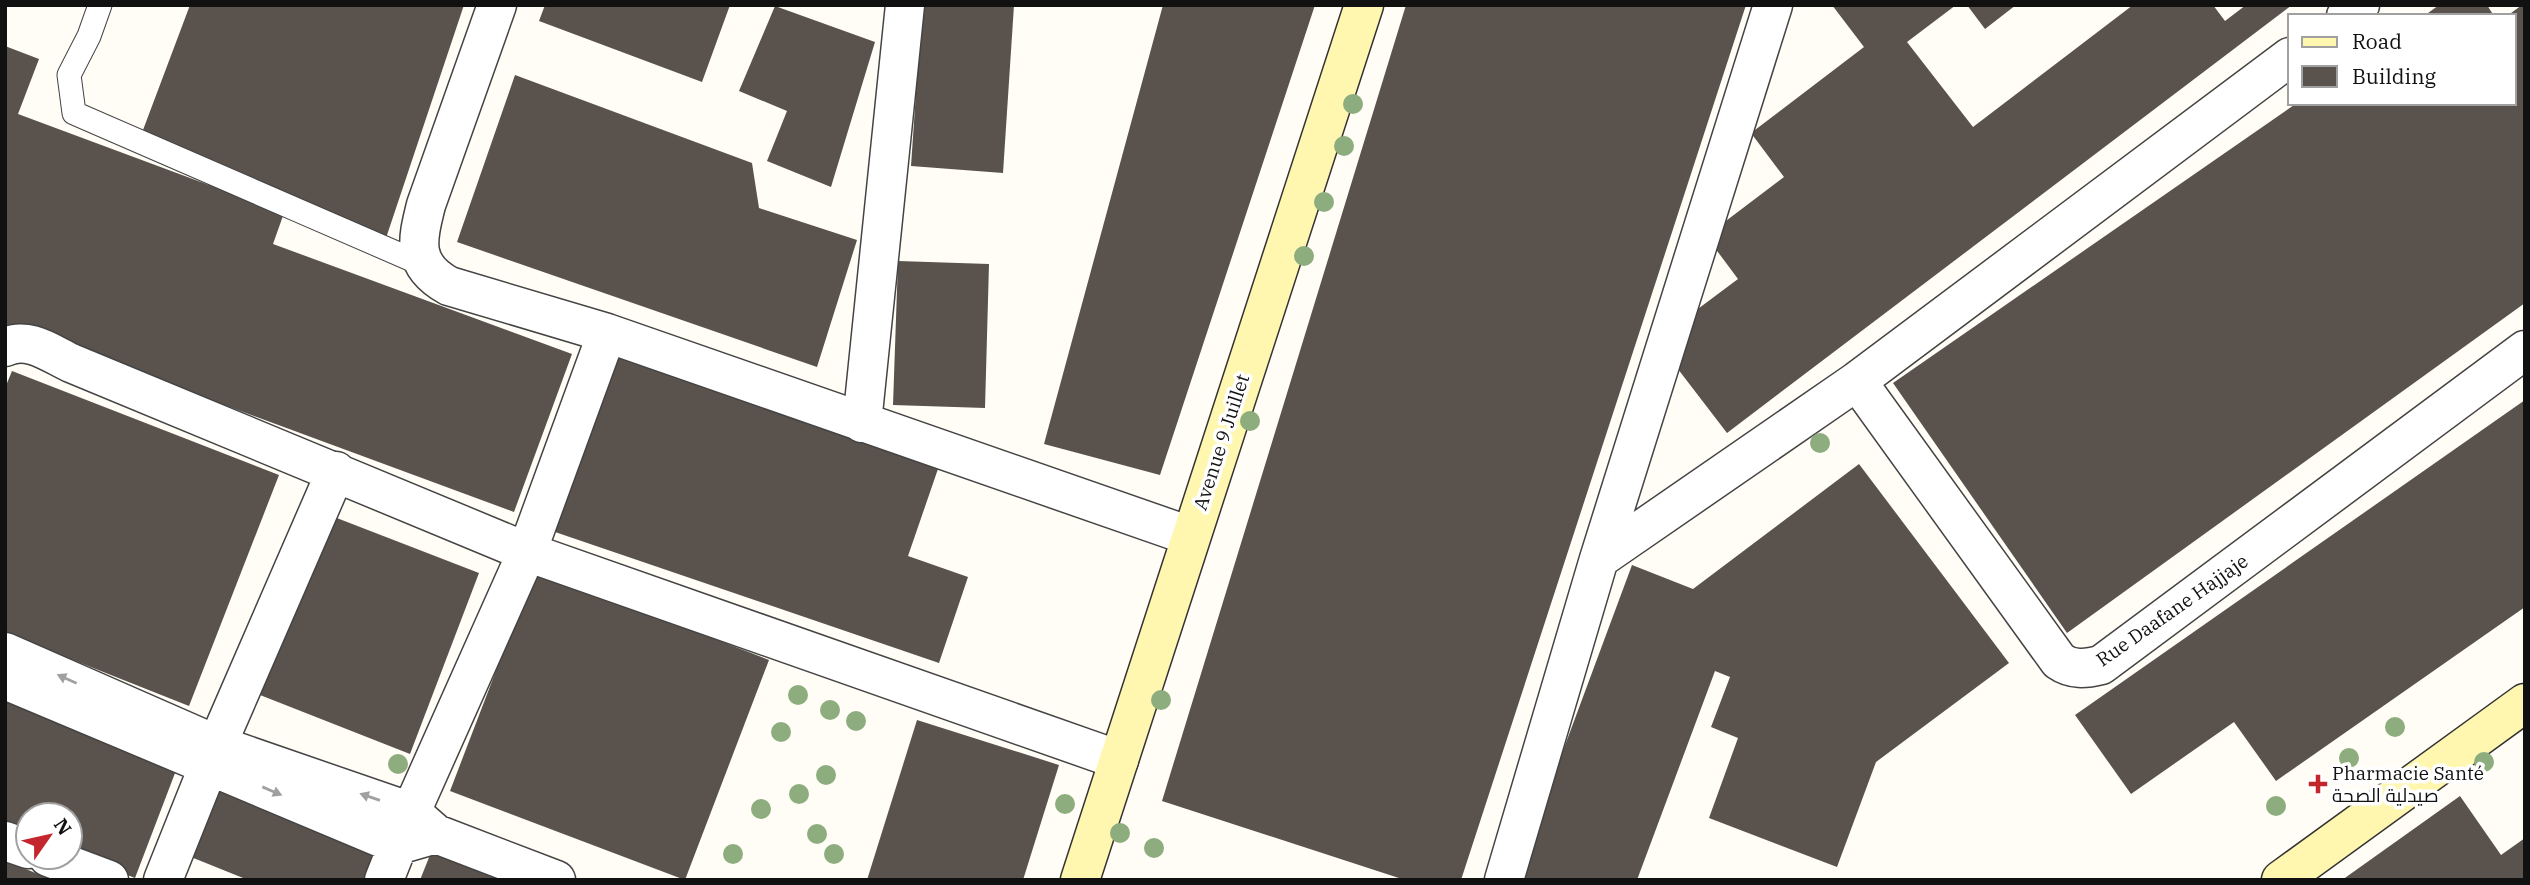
<svg xmlns="http://www.w3.org/2000/svg" width="2530" height="885" font-family="'IBM Plex Serif',Cairo,serif">
<rect width="100%" height="100%" fill="#fffdf5"/>
<path fill="#5a524d" d="M 190,5 L 464,5 L 386,238 L 143,130 Z
M 545,5 L 730,5 L 702,82 L 539,21 Z
M 922,5 L 1014,5 L 1003,173 L 911,166 Z
M 1163,5 L 1315,5 L 1160,475 L 1044,444 Z
M 1406,5 L 1746,5 L 1461,880 L 1405,880 L 1162,801 Z
M 1832,5 L 1956,5 L 1907,42 L 1973,127 L 2133,5 L 2213,5 L 2225,21 L 2246,5 L 2292,5 L 1727,433 L 1671,360 L 1686,348 L 1671,329 L 1738,279 L 1706,236 L 1784,177 L 1751,133 L 1864,47 Z
M 1967,5 L 2016,5 L 1985,29 Z
M 2439,5 L 2487,5 L 2494,16 L 2424,16 Z
M 2522,5 L 2525,5 L 2525,303 L 2067,633 L 1893,383 L 2297,103 L 2514,103 L 2514,16 L 2507,16 Z
M 775,6 L 875,42 L 831,187 L 767,161 L 787,111 L 739,91 Z
M 5,46 L 39,59 L 18,114 L 284,213 L 273,244 L 572,354 L 514,512 L 5,324 Z
M 515,75 L 752,163 L 759,208 L 857,240 L 817,367 L 457,242 Z
M 898,261 L 989,264 L 985,408 L 893,405 Z
M 614,355 L 939,466 L 908,556 L 968,577 L 939,663 L 555,532 Z
M 12,371 L 279,475 L 189,706 L 5,633 L 5,388 Z
M 2525,400 L 2525,607 L 2276,781 L 2234,722 L 2131,794 L 2075,715 Z
M 1859,464 L 2009,663 L 1876,762 L 1837,867 L 1709,818 L 1738,738 L 1711,727 L 1730,677 L 1715,671 L 1637,880 L 1515,880 L 1632,565 L 1693,589 Z
M 329,515 L 479,573 L 410,754 L 260,695 Z
M 535,569 L 769,660 L 685,880 L 450,791 Z
M 5,693 L 180,760 L 135,878 L 70,852 L 70,815 L 28,815 L 28,836 L 5,827 Z
M 917,720 L 1059,765 L 1023,880 L 867,880 Z
M 212,786 L 379,850 L 368,880 L 248,880 L 186,855 Z
M 2460,796 L 2501,855 L 2525,838 L 2525,880 L 2342,880 Z
M 436,840 L 533,880 L 420,880 Z
M 7,861 L 52,880 L 5,880 Z"/>
<g fill="none" stroke-linecap="round" stroke-linejoin="round">
<g stroke="#444" stroke-width="25">
<path id="lane" d="M 100,5 L 89,36 L 69,75 L 74,113 L 424,265"/>
</g>
<g stroke="#444" stroke-width="41">
<path id="street" d="M 497,5 L 426,205 C 417,241 411,265 449,286 L 607,333 L 1190,536
M 2346,16 L 2360,5
M 5,347 C 28,336 50,353 71,363 L 527,552 L 1119,760
M 1857,381 L 2059,661 C 2072,670 2085,669 2101,665 L 2525,350
M 862,423 L 905,5
M 1599,559 L 1857,381 L 2290,57
M 5,652 L 217,745 L 411,812 L 436,834 L 398,845 L 5,680
M 436,834 L 556,880
M 5,841 L 28,849
M 48,857 L 109,880
M 163,880 L 217,745 L 336,471
M 384,880 L 411,812 L 527,552 L 607,333
M 1504,880 L 1599,559 L 1773,5"/>
</g>
<g stroke="#333" stroke-width="41">
<path id="secondary" d="M 1080,880 L 1364,5
M 2281,880 L 2525,703"/>
</g>
<use href="#lane" stroke="#fff" stroke-width="23"/>
<use href="#street" stroke="#fff" stroke-width="38"/>
<use href="#secondary" stroke="#fff6b0" stroke-width="38"/>
</g>
<g fill="#8dad7f">
<circle cx="1353" cy="104" r="10"/>
<circle cx="1344" cy="146" r="10"/>
<circle cx="1324" cy="202" r="10"/>
<circle cx="1304" cy="256" r="10"/>
<circle cx="1250" cy="421" r="10"/>
<circle cx="1820" cy="443" r="10"/>
<circle cx="798" cy="695" r="10"/>
<circle cx="1161" cy="700" r="10"/>
<circle cx="830" cy="710" r="10"/>
<circle cx="856" cy="721" r="10"/>
<circle cx="2395" cy="727" r="10"/>
<circle cx="781" cy="732" r="10"/>
<circle cx="2349" cy="758" r="10"/>
<circle cx="2484" cy="762" r="10"/>
<circle cx="398" cy="764" r="10"/>
<circle cx="826" cy="775" r="10"/>
<circle cx="799" cy="794" r="10"/>
<circle cx="1065" cy="804" r="10"/>
<circle cx="2276" cy="806" r="10"/>
<circle cx="761" cy="809" r="10"/>
<circle cx="1120" cy="833" r="10"/>
<circle cx="817" cy="834" r="10"/>
<circle cx="1154" cy="848" r="10"/>
<circle cx="733" cy="854" r="10"/>
<circle cx="834" cy="854" r="10"/>
</g>
<defs><path id="oneway-solid" d="M-6-.8H1V-3.2L6.5 0L1 3.2V.8H-6Z" transform="scale(1.75)"/></defs>
<g fill="#a0a0a0">
<use href="#oneway-solid" transform="translate(67 679) rotate(-156)"/>
<use href="#oneway-solid" transform="translate(272 791) rotate(23)"/>
<use href="#oneway-solid" transform="translate(370 797) rotate(-161)"/>
</g>
<path fill="#c4262e" stroke="#fff" stroke-width="2.5" d="M2314.5 773.5h7v7h7v7h-7v7h-7v-7h-7v-7h7z"/>
<g text-anchor="middle" dominant-baseline="central" stroke-width="7" stroke-linejoin="round" paint-order="stroke">
<g font-size="19" fill="#111" stroke="#fff">
<text transform="translate(1221 442) rotate(-72)">Avenue 9 Juillet</text>
<text transform="translate(2172 610) rotate(-35)">Rue Daafane Hajjaje</text>
</g>
<g font-size="19" fill="#111" stroke="#fff" text-anchor="start">
<text x="2332" y="773">Pharmacie Santé<tspan x="2332" dy="22">صيدلية الصحة</tspan></text>
</g>
</g>
<rect width="2530" height="885" fill="none" stroke="#111111" stroke-width="14"/>
<rect x="2288" y="14" width="228" height="91" fill="#ffffff" stroke="#a0a0a0" stroke-width="2"/>
<rect x="2302" y="37" width="35" height="10" fill="#fff6b0" stroke="#a0a0a0" stroke-width="2"/>
<text x="2352" y="49" font-size="21" fill="#111111">Road</text>
<rect x="2302" y="66" width="35" height="21" fill="#5a524d" stroke="#a0a0a0" stroke-width="2"/>
<text x="2352" y="84" font-size="21" fill="#111111">Building</text>
<g transform="translate(49 836) rotate(56)"><circle r="33" fill="#ffffff" stroke="#a0a0a0" stroke-width="2"/>
<path d="M0-5L12 26L0 18L-12 26Z" fill="#c4262e"/>
<text y="-10" font-size="19" font-weight="bold" text-anchor="middle" fill="#111111">N</text>
</g>
</svg>
